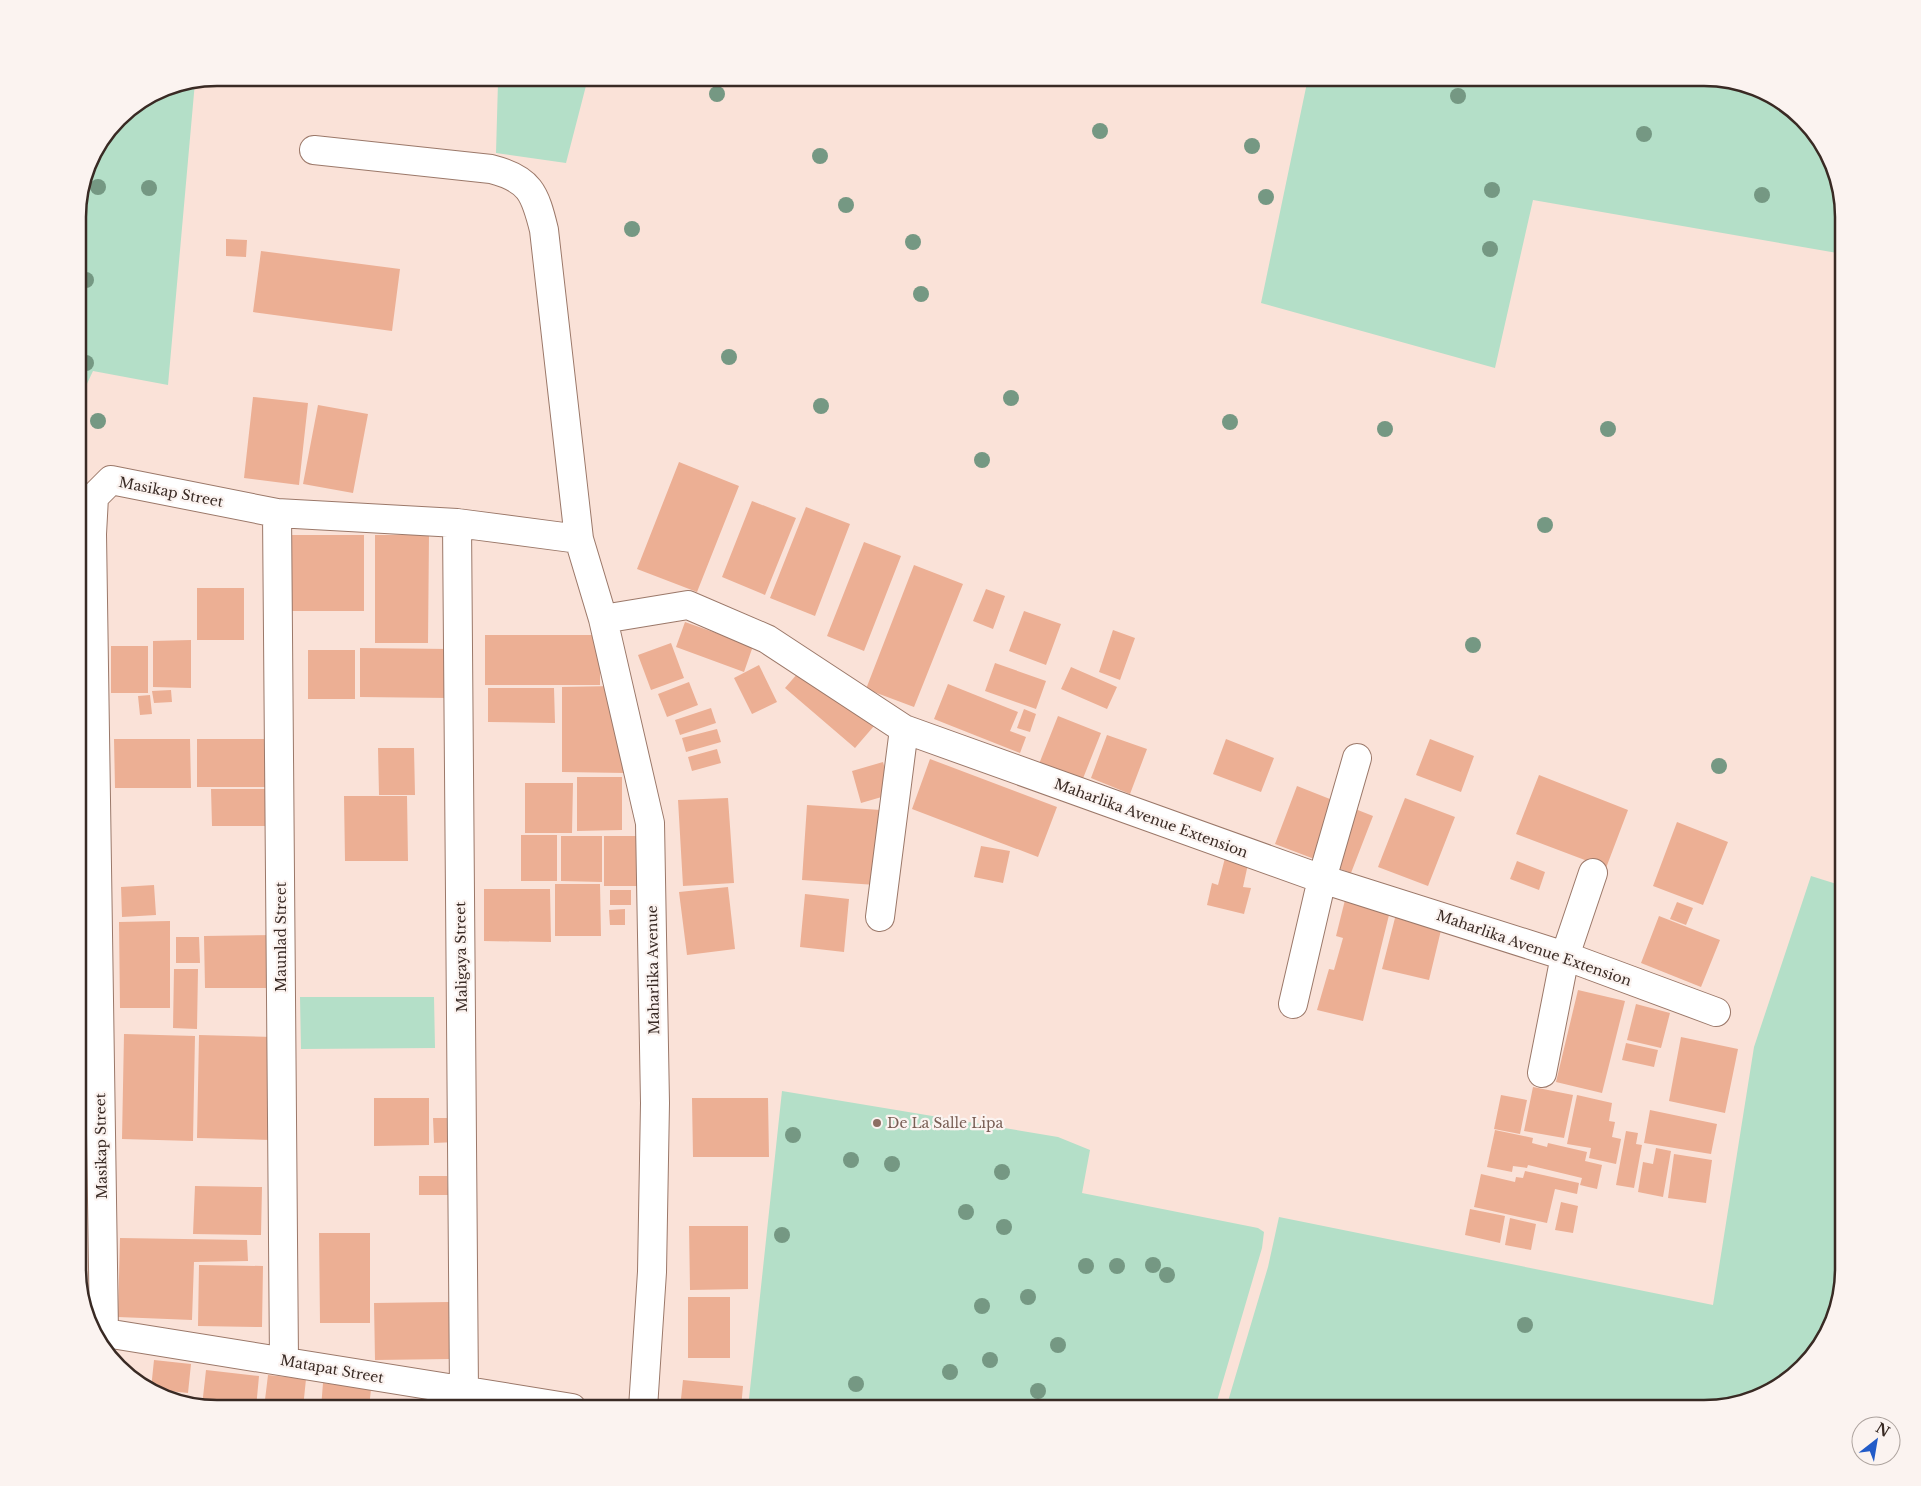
<svg xmlns="http://www.w3.org/2000/svg" width="1921" height="1486" font-family="'Libre Baskerville',serif">
<rect width="100%" height="100%" fill="#fae2d8"/>
<path fill="#b4dfc8" d="M 453,78 L 588,78 L 566,163 L 496,153 L 498,82 Z
M 1308,78 L 1704,78 L 1749,85 L 1789,107 L 1829,156 L 1843,217 L 1843,254 L 1533,200 L 1495,368 L 1261,303 Z
M 195,82 L 168,385 L 93,371 L 85,388 L 78,396 L 78,208 L 92,155 L 125,112 L 164,88 Z
M 1811,876 L 1843,886 L 1843,1269 L 1836,1314 L 1814,1354 L 1765,1394 L 1703,1408 L 1226,1408 L 1268,1267 L 1279,1217 L 1713,1305 L 1754,1047 Z
M 300,997 L 434,997 L 435,1048 L 301,1049 Z
M 782,1091 L 1058,1137 L 1090,1150 L 1082,1193 L 1258,1228 L 1264,1232 L 1262,1248 L 1215,1408 L 748,1408 Z"/>
<path fill="#ecaf94" d="M 226,239 L 247,240 L 246,257 L 226,256 Z
M 261,251 L 400,269 L 392,331 L 253,312 Z
M 253,397 L 308,403 L 299,485 L 244,478 Z
M 318,405 L 368,414 L 353,493 L 303,484 Z
M 679,462 L 739,486 L 697,592 L 637,569 Z
M 752,501 L 796,518 L 765,595 L 722,577 Z
M 806,507 L 850,524 L 815,616 L 770,598 Z
M 289,535 L 364,535 L 364,611 L 288,611 Z
M 375,535 L 429,535 L 428,643 L 375,643 Z
M 864,542 L 901,556 L 864,651 L 827,636 Z
M 914,565 L 963,584 L 914,707 L 866,689 Z
M 197,588 L 244,588 L 244,640 L 197,640 Z
M 986,589 L 1005,596 L 993,629 L 973,621 Z
M 1024,611 L 1061,624 L 1046,665 L 1009,651 Z
M 685,622 L 753,646 L 744,672 L 676,647 Z
M 1113,630 L 1135,638 L 1120,680 L 1099,672 Z
M 485,635 L 600,635 L 600,685 L 485,685 Z
M 191,640 L 191,688 L 153,687 L 153,641 Z
M 671,643 L 684,678 L 651,690 L 638,655 Z
M 111,646 L 148,646 L 148,693 L 111,693 Z
M 360,648 L 449,649 L 449,698 L 360,697 Z
M 308,650 L 355,650 L 355,699 L 308,699 Z
M 995,663 L 1046,681 L 1036,709 L 985,691 Z
M 759,665 L 777,702 L 752,714 L 734,678 Z
M 804,666 L 874,726 L 855,748 L 785,688 Z
M 1071,667 L 1117,687 L 1107,709 L 1061,689 Z
M 689,682 L 698,705 L 667,717 L 658,694 Z
M 948,684 L 1018,712 L 1010,731 L 1026,737 L 1020,753 L 934,719 Z
M 615,686 L 626,773 L 562,772 L 562,687 Z
M 488,688 L 554,688 L 555,723 L 488,722 Z
M 171,690 L 172,702 L 154,703 L 152,691 Z
M 150,695 L 152,714 L 140,715 L 138,696 Z
M 711,708 L 716,723 L 680,735 L 675,720 Z
M 1024,709 L 1036,714 L 1030,732 L 1017,728 Z
M 1058,716 L 1101,733 L 1082,781 L 1039,764 Z
M 717,729 L 721,742 L 686,752 L 682,738 Z
M 1107,735 L 1147,749 L 1130,794 L 1091,778 Z
M 114,739 L 190,739 L 191,788 L 115,788 Z
M 197,739 L 271,739 L 271,787 L 197,787 Z
M 1226,739 L 1274,758 L 1261,792 L 1213,774 Z
M 1430,739 L 1474,756 L 1461,792 L 1416,775 Z
M 378,748 L 414,748 L 415,795 L 379,795 Z
M 717,749 L 721,763 L 692,771 L 688,757 Z
M 930,759 L 1057,807 L 1038,857 L 912,809 Z
M 883,762 L 892,794 L 861,803 L 852,771 Z
M 1539,775 L 1628,810 L 1606,868 L 1516,834 Z
M 577,777 L 622,777 L 622,830 L 577,831 Z
M 525,783 L 573,783 L 572,833 L 525,833 Z
M 1297,786 L 1373,816 L 1351,873 L 1275,844 Z
M 211,789 L 272,789 L 272,826 L 212,826 Z
M 344,796 L 407,796 L 408,861 L 345,861 Z
M 728,798 L 734,883 L 683,886 L 678,800 Z
M 1405,798 L 1455,817 L 1428,886 L 1378,867 Z
M 807,805 L 881,810 L 876,885 L 802,880 Z
M 1677,822 L 1728,842 L 1703,905 L 1653,886 Z
M 521,835 L 557,835 L 557,881 L 521,881 Z
M 561,836 L 602,836 L 602,882 L 561,881 Z
M 604,836 L 642,836 L 642,886 L 604,886 Z
M 981,846 L 1010,851 L 1003,883 L 974,877 Z
M 1225,858 L 1248,864 L 1243,887 L 1251,888 L 1244,914 L 1207,905 L 1212,883 L 1218,885 Z
M 1517,861 L 1545,872 L 1539,890 L 1510,879 Z
M 555,884 L 600,884 L 601,936 L 555,936 Z
M 154,885 L 156,915 L 122,917 L 121,887 Z
M 728,887 L 735,949 L 687,955 L 679,892 Z
M 484,889 L 550,889 L 551,942 L 484,941 Z
M 610,890 L 631,890 L 631,905 L 610,905 Z
M 805,894 L 849,899 L 844,952 L 800,947 Z
M 1346,896 L 1389,915 L 1363,1021 L 1317,1010 L 1329,969 L 1334,970 L 1343,938 L 1336,936 Z
M 1677,902 L 1693,908 L 1686,925 L 1670,919 Z
M 625,909 L 625,925 L 610,925 L 609,910 Z
M 1396,914 L 1442,926 L 1429,980 L 1382,969 Z
M 1659,916 L 1720,940 L 1701,987 L 1641,963 Z
M 170,921 L 170,1008 L 120,1008 L 119,922 Z
M 278,935 L 279,988 L 205,988 L 204,936 Z
M 176,937 L 199,937 L 200,963 L 176,963 Z
M 174,969 L 198,969 L 197,1029 L 173,1028 Z
M 1578,990 L 1625,1001 L 1602,1093 L 1556,1082 Z
M 1636,1004 L 1670,1013 L 1661,1048 L 1627,1040 Z
M 124,1034 L 195,1036 L 193,1141 L 122,1139 Z
M 199,1035 L 274,1037 L 271,1140 L 197,1138 Z
M 1681,1037 L 1738,1049 L 1725,1113 L 1669,1101 Z
M 1626,1043 L 1658,1050 L 1654,1067 L 1622,1060 Z
M 1533,1087 L 1573,1095 L 1564,1138 L 1524,1131 Z
M 1501,1095 L 1527,1100 L 1520,1134 L 1494,1129 Z
M 1577,1095 L 1612,1103 L 1609,1121 L 1615,1122 L 1612,1137 L 1621,1139 L 1616,1164 L 1589,1158 L 1591,1148 L 1567,1144 Z
M 374,1098 L 429,1098 L 429,1145 L 374,1146 Z
M 692,1098 L 768,1098 L 769,1157 L 693,1157 Z
M 1650,1110 L 1717,1124 L 1711,1154 L 1644,1143 Z
M 433,1118 L 455,1118 L 456,1142 L 434,1143 Z
M 1495,1130 L 1533,1138 L 1532,1143 L 1547,1147 L 1548,1143 L 1587,1152 L 1585,1161 L 1602,1165 L 1597,1189 L 1580,1185 L 1582,1178 L 1528,1165 L 1527,1168 L 1513,1166 L 1512,1172 L 1487,1167 Z
M 1626,1131 L 1638,1133 L 1636,1144 L 1642,1145 L 1634,1188 L 1616,1185 Z
M 1656,1148 L 1671,1151 L 1663,1197 L 1638,1192 L 1643,1162 L 1653,1164 Z
M 1674,1154 L 1712,1160 L 1706,1203 L 1668,1198 Z
M 1525,1171 L 1579,1183 L 1577,1194 L 1555,1189 L 1547,1223 L 1474,1207 L 1481,1174 L 1515,1182 L 1516,1177 L 1523,1178 Z
M 419,1176 L 447,1176 L 448,1195 L 419,1195 Z
M 195,1186 L 262,1187 L 261,1235 L 193,1234 Z
M 1561,1202 L 1578,1206 L 1573,1233 L 1555,1230 Z
M 1470,1209 L 1505,1216 L 1500,1243 L 1465,1235 Z
M 1510,1218 L 1536,1224 L 1531,1250 L 1505,1245 Z
M 689,1226 L 748,1226 L 748,1289 L 690,1290 Z
M 319,1233 L 370,1233 L 370,1323 L 320,1323 Z
M 120,1238 L 247,1240 L 248,1261 L 194,1262 L 192,1320 L 118,1317 Z
M 199,1265 L 263,1266 L 262,1327 L 198,1326 Z
M 688,1297 L 730,1297 L 730,1358 L 688,1358 Z
M 449,1302 L 450,1359 L 375,1360 L 374,1303 Z
M 154,1360 L 191,1364 L 188,1393 L 151,1389 Z
M 206,1370 L 259,1376 L 256,1408 L 217,1408 L 202,1406 Z
M 268,1375 L 306,1379 L 303,1408 L 264,1408 Z
M 683,1380 L 743,1386 L 741,1408 L 680,1408 Z
M 323,1383 L 371,1389 L 369,1408 L 321,1408 Z"/>
<g fill="none" stroke-linecap="round" stroke-linejoin="round">
<g stroke="#9b7869" stroke-width="30">
<path id="minor" d="M 314,150 L 491,169 C 530,179 535,193 544,230 L 579,539 L 603,619 L 650,823 L 655,1103 L 652,1272 L 643,1408
M 277,513 L 284,1361
M 457,523 L 464,1392
M 603,619 L 688,605 L 767,639 L 904,729 L 1322,879 L 1565,956 L 1716,1012
M 880,917 L 904,729
M 1293,1004 L 1322,879 L 1357,758
M 1542,1073 L 1565,956 L 1593,873
M 93,1331 L 572,1408
M 104,1333 L 92,534 L 94,497 L 111,480 L 277,513 L 457,523 L 579,539"/>
</g>
<use href="#minor" stroke="#fff" stroke-width="28"/>
</g>
<g fill="#759883">
<circle cx="717" cy="94" r="8"/>
<circle cx="1458" cy="96" r="8"/>
<circle cx="1100" cy="131" r="8"/>
<circle cx="1644" cy="134" r="8"/>
<circle cx="1252" cy="146" r="8"/>
<circle cx="820" cy="156" r="8"/>
<circle cx="98" cy="187" r="8"/>
<circle cx="149" cy="188" r="8"/>
<circle cx="1492" cy="190" r="8"/>
<circle cx="1762" cy="195" r="8"/>
<circle cx="1266" cy="197" r="8"/>
<circle cx="846" cy="205" r="8"/>
<circle cx="632" cy="229" r="8"/>
<circle cx="913" cy="242" r="8"/>
<circle cx="1490" cy="249" r="8"/>
<circle cx="86" cy="280" r="8"/>
<circle cx="921" cy="294" r="8"/>
<circle cx="729" cy="357" r="8"/>
<circle cx="86" cy="363" r="8"/>
<circle cx="1011" cy="398" r="8"/>
<circle cx="821" cy="406" r="8"/>
<circle cx="98" cy="421" r="8"/>
<circle cx="1230" cy="422" r="8"/>
<circle cx="1385" cy="429" r="8"/>
<circle cx="1608" cy="429" r="8"/>
<circle cx="982" cy="460" r="8"/>
<circle cx="1545" cy="525" r="8"/>
<circle cx="1473" cy="645" r="8"/>
<circle cx="1719" cy="766" r="8"/>
<circle cx="793" cy="1135" r="8"/>
<circle cx="851" cy="1160" r="8"/>
<circle cx="892" cy="1164" r="8"/>
<circle cx="1002" cy="1172" r="8"/>
<circle cx="966" cy="1212" r="8"/>
<circle cx="1004" cy="1227" r="8"/>
<circle cx="782" cy="1235" r="8"/>
<circle cx="1153" cy="1265" r="8"/>
<circle cx="1086" cy="1266" r="8"/>
<circle cx="1117" cy="1266" r="8"/>
<circle cx="1167" cy="1275" r="8"/>
<circle cx="1028" cy="1297" r="8"/>
<circle cx="982" cy="1306" r="8"/>
<circle cx="1525" cy="1325" r="8"/>
<circle cx="1058" cy="1345" r="8"/>
<circle cx="990" cy="1360" r="8"/>
<circle cx="950" cy="1372" r="8"/>
<circle cx="856" cy="1384" r="8"/>
<circle cx="1038" cy="1391" r="8"/>
</g>
<circle fill="#8d6e63" stroke="#fbf3f0" stroke-width="2" cx="877" cy="1123" r="5"/>
<g text-anchor="middle" dominant-baseline="central" stroke-width="4.5" stroke-linejoin="round" paint-order="stroke">
<g font-size="14" fill="#392a24" stroke="#fbf3f0">
<text transform="translate(171 492) rotate(11)">Masikap Street</text>
<text transform="translate(1151 818) rotate(20)">Maharlika Avenue Extension</text>
<text transform="translate(281 937) rotate(-90)">Maunlad Street</text>
<text transform="translate(1534 948) rotate(19)">Maharlika Avenue Extension</text>
<text transform="translate(461 957) rotate(-91)">Maligaya Street</text>
<text transform="translate(653 970) rotate(-91)">Maharlika Avenue</text>
<text transform="translate(101 1146) rotate(-91)">Masikap Street</text>
<text transform="translate(332 1369) rotate(10)">Matapat Street</text>
</g>
<g font-size="14" fill="#785e54" stroke="#fbf3f0" text-anchor="start">
<text x="887" y="1123">De La Salle Lipa</text>
</g>
</g>
<path d="M0 0H1921V1486H0ZM217 86H1704A131 131 0 0 1 1835 217V1269A131 131 0 0 1 1704 1400H217A131 131 0 0 1 86 1269V217A131 131 0 0 1 217 86Z" fill="#fbf3f0" fill-rule="evenodd"/>
<path fill="none" stroke="#392a24" stroke-width="2.5" d="M217 86H1704A131 131 0 0 1 1835 217V1269A131 131 0 0 1 1704 1400H217A131 131 0 0 1 86 1269V217A131 131 0 0 1 217 86Z"/>
<g transform="translate(1876 1441) rotate(31)"><circle r="24" fill="#fbf3f0" stroke="#ada39e"/>
<path d="M0-4L9 19L0 12L-9 19Z" fill="#225bc8"/>
<text y="-8" font-size="14" font-weight="bold" text-anchor="middle" fill="#392a24">N</text>
</g>
</svg>
